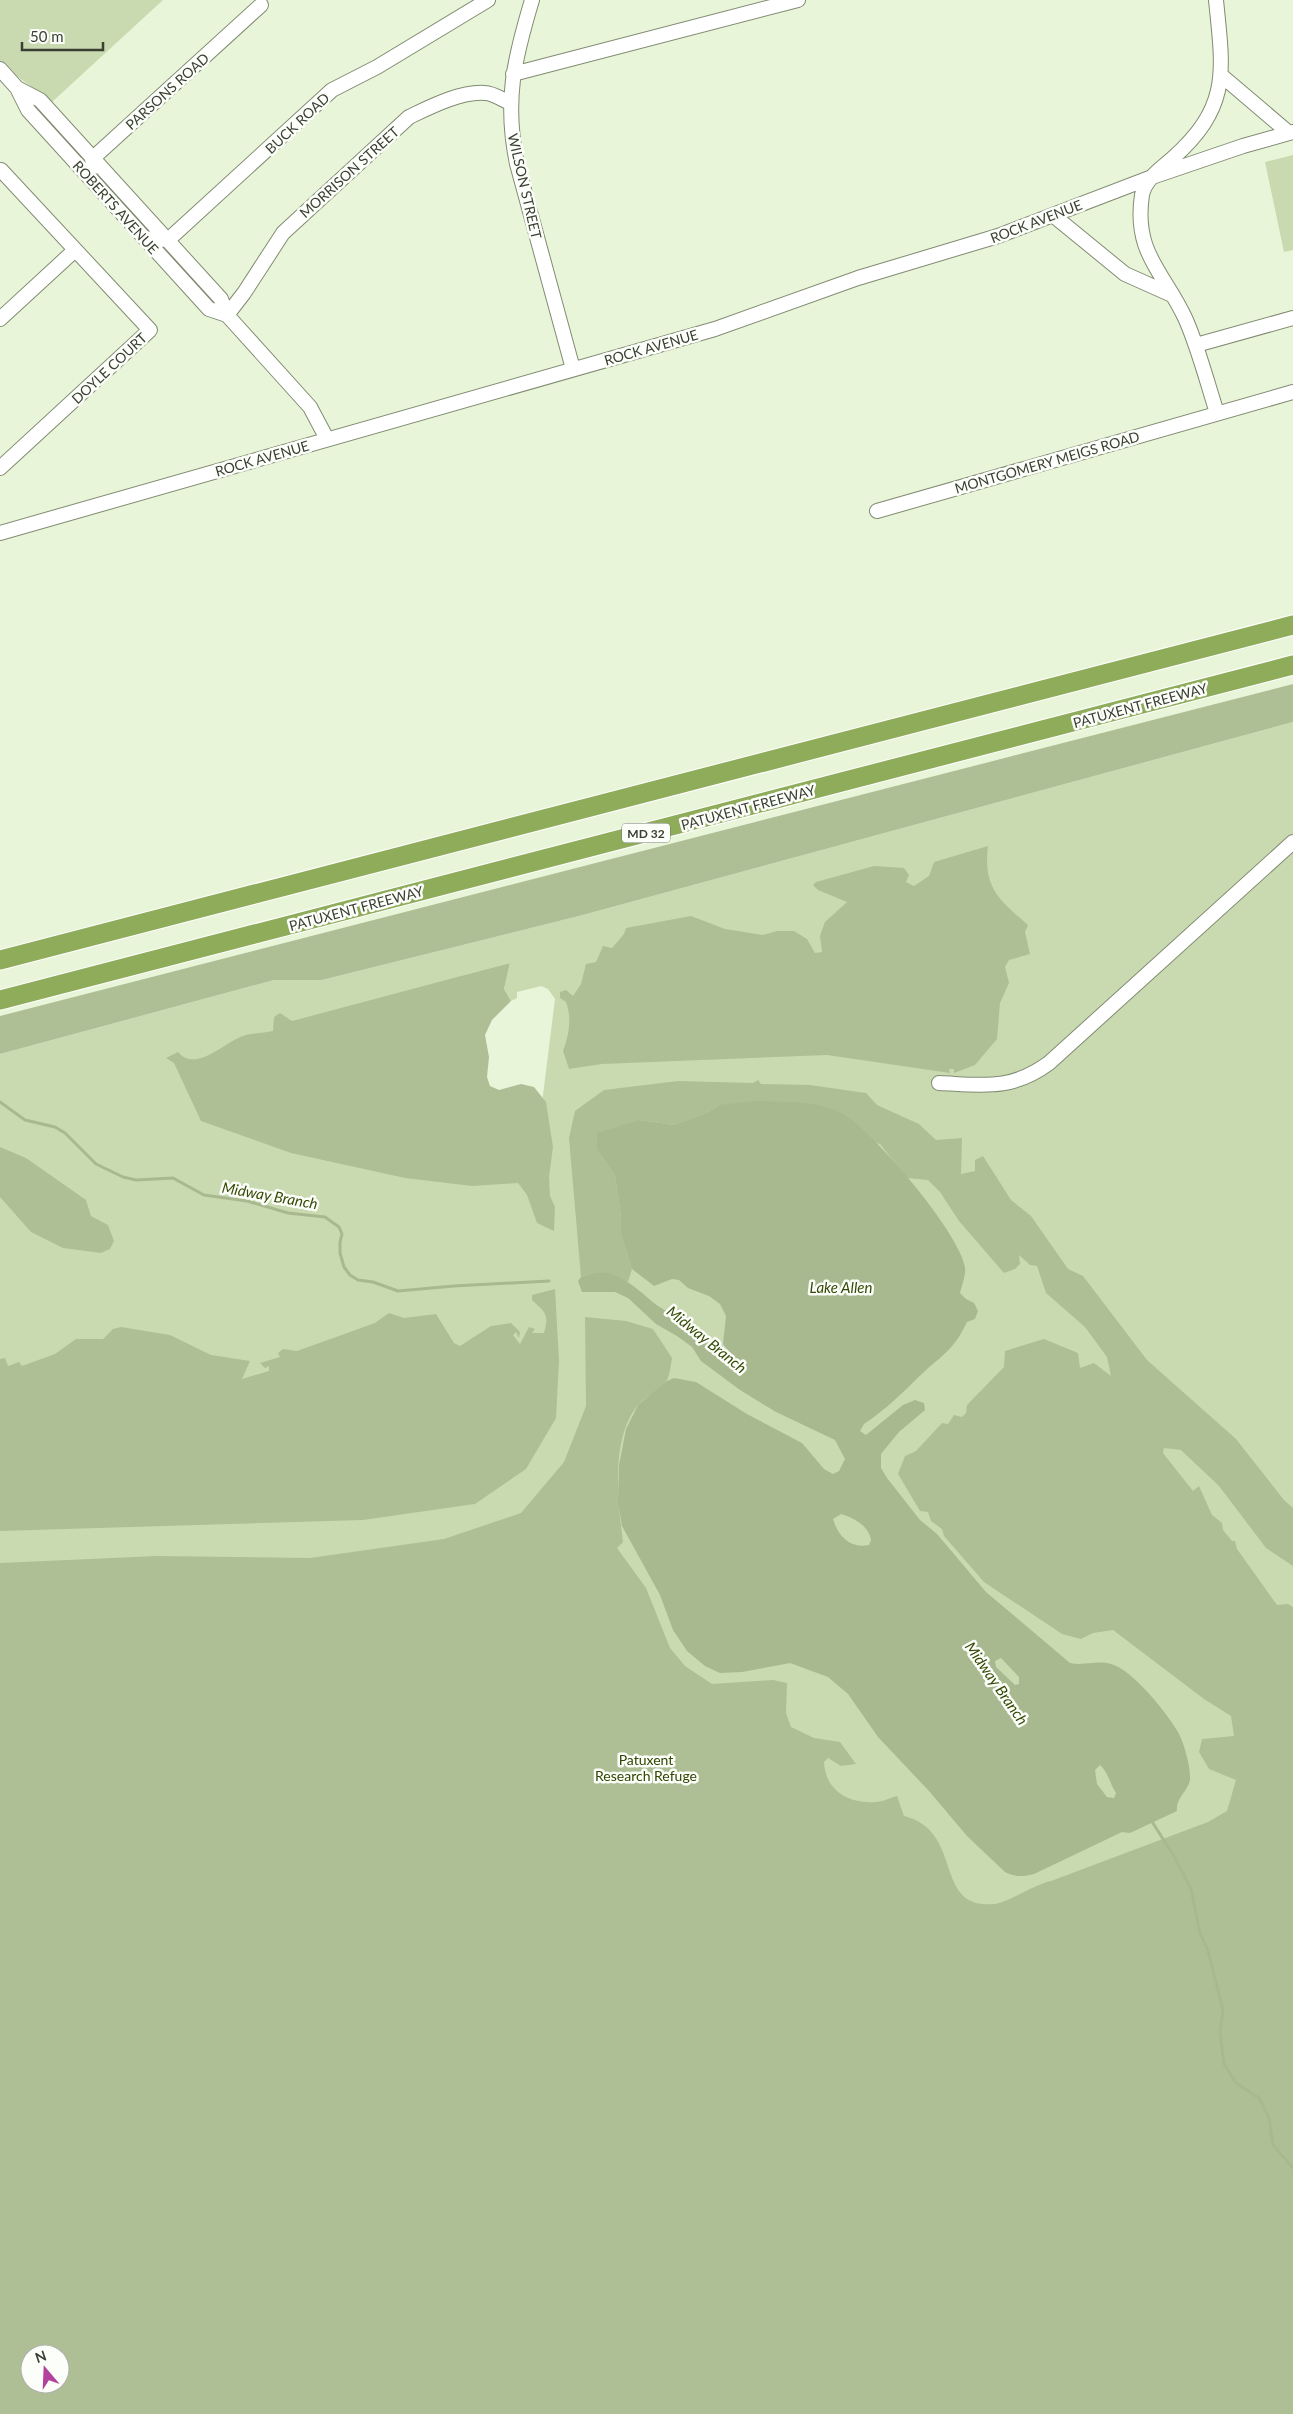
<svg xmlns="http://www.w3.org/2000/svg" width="1293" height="2414" font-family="Lato,sans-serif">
<rect width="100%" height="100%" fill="#e9f5d9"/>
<path fill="#c9dab0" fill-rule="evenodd" d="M 0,0 L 163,0 L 52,102 C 35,87 15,78 0,61 Z
M 1293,155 L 1293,250 L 1284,252 L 1265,162 Z
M 1293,722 L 1293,2414 L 0,2414 L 0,1054 L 274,980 L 322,980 L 579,916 ZM 510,963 L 504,989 L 511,1001 L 517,998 L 517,992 L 541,986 L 548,989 L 555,999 L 539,1127 L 475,1142 L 462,976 ZM 30,2354 L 60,2354 L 60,2384 L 30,2384 Z"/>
<path fill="#afbf95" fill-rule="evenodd" d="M 1293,684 L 1293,722 L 579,916 L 322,980 L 274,980 L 0,1054 L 0,1016 Z
M 988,846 C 983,888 999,900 1028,925 L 1025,932 L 1030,954 L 1009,960 L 1005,967 L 1009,983 L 1000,1003 L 997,1039 L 975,1065 L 954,1073 L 954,1069 L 949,1069 L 950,1073 L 827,1055 L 602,1064 L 569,1069 L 563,1051 C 569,1035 572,1018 566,1002 L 560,998 L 560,992 L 566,990 L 573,996 L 581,984 L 586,964 L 596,962 L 603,946 L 612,948 L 624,934 L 626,928 L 691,916 L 725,929 L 763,935 L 777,931 L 794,931 L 807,939 L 815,953 L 822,952 L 820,936 L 825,922 L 847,902 L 818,890 L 813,885 L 816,882 L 874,866 L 904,868 L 909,875 L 906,882 L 914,886 L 929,876 L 934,862 Z
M 510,963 L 504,989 L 511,1001 L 492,1020 L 485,1035 L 489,1057 L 487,1077 L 490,1086 L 499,1090 L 521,1084 L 534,1087 L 546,1102 L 553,1147 L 549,1177 L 550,1196 L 555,1207 L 554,1231 L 537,1223 L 527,1195 L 518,1183 L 472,1186 L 405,1178 L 291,1153 L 201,1121 L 174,1063 L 166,1058 L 178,1052 C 196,1073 223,1043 243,1036 C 252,1033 264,1033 273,1031 L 274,1017 L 280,1013 L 292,1021 Z
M 758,1080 L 761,1084 L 810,1085 L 866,1093 L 877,1105 L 919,1124 L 936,1140 L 962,1138 L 961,1174 L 975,1171 L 975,1160 L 983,1156 L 1011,1200 L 1031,1216 L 1068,1269 L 1083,1276 L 1147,1360 L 1236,1439 L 1284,1500 L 1293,1508 L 1293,1566 L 1266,1548 L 1219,1486 L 1181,1450 L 1164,1448 L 1163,1453 L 1193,1491 L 1199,1486 L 1212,1515 L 1222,1523 L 1223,1530 L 1232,1541 L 1235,1541 L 1237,1549 L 1277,1605 L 1288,1604 L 1293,1607 L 1293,2414 L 0,2414 L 0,1563 L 157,1556 L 310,1558 L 444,1539 L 521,1513 L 564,1462 L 586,1406 L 585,1317 L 626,1321 L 653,1329 L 672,1358 C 671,1364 670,1374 667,1380 C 662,1390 646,1396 638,1405 C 610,1439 618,1502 623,1542 L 617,1548 L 646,1588 L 670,1648 L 685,1666 L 712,1684 L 773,1680 L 787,1683 L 786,1713 L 791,1727 L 814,1738 L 840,1742 L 856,1764 L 841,1766 L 828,1758 L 824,1762 C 825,1789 847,1804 875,1802 C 882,1802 890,1798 897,1796 L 904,1816 C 965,1831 932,1910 994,1904 C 1007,1903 1033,1885 1051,1881 L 1208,1822 L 1227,1811 L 1236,1780 L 1209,1769 L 1199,1752 L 1202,1739 L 1234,1736 L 1231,1716 L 1204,1699 L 1113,1630 L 1093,1633 L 1081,1639 L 1062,1634 L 984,1582 L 944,1536 L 942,1529 L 931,1521 L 928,1512 L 920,1511 L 898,1474 L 905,1456 L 916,1451 L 942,1423 L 948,1424 L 954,1415 L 962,1417 L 966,1413 L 967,1405 L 1004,1367 L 1005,1351 L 1044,1339 L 1078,1353 L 1080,1368 L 1094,1363 L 1111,1376 L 1107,1357 L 1085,1327 L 1046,1293 L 1037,1266 L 1030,1265 L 1019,1255 L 1020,1264 L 1015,1269 L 1004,1273 L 959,1221 L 940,1192 L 928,1180 L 907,1178 L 880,1144 L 719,1105 L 708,1112 L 674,1125 L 639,1120 L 597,1150 L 615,1175 L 621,1216 L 621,1234 L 632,1269 L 628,1282 C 611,1273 600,1271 581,1277 L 569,1138 L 575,1111 L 604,1090 L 678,1081 L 753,1083 ZM 30,2354 L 60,2354 L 60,2384 L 30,2384 Z
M 0,1147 L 26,1158 L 86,1200 L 91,1216 L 108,1225 L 114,1241 L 110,1249 L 101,1253 L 63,1248 L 31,1232 L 0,1197 Z
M 555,1289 L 559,1361 L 556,1418 L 526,1469 L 475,1504 L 363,1520 L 0,1531 L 0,1359 L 5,1358 L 8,1366 L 19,1362 L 22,1366 L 55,1354 L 76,1339 L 103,1339 L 113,1329 L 121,1327 L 170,1335 L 211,1355 L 250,1361 L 242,1379 L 269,1371 L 269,1366 L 265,1368 L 260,1363 L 280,1357 L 278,1353 L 283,1349 L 297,1351 L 375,1323 L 389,1313 L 404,1318 L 436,1314 L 454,1343 L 460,1346 L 491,1326 L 511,1323 L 520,1332 L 519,1338 L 516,1332 L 513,1335 L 520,1344 L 529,1327 L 535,1329 L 532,1333 L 544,1333 C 549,1314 546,1313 532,1300 L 532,1295 Z"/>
<path fill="#a8b98f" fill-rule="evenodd" d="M 754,1101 C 780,1102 820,1100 843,1114 C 874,1132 959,1232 965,1267 C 966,1275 962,1285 960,1293 L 966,1299 L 974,1303 L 978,1311 L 975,1319 L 967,1322 C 954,1349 946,1352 925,1371 C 905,1390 887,1409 864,1424 L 860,1431 L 866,1435 L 903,1405 L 915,1400 L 924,1403 L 925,1410 L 899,1432 L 881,1454 L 881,1468 L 887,1478 L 920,1520 L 937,1534 L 986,1592 L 1070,1663 C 1084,1666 1097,1660 1111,1664 C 1133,1670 1166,1712 1178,1732 C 1184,1743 1191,1767 1190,1780 C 1188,1791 1175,1799 1177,1811 L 1130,1833 L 1122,1832 L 1034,1874 C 1023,1877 1015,1877 1005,1872 L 967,1836 L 929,1791 L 878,1737 L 848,1694 L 828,1677 L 790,1663 L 742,1672 L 720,1673 L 705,1666 L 687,1651 L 673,1630 L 660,1595 L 622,1526 L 618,1501 L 619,1465 L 626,1429 L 638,1405 L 667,1381 L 674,1378 L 696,1382 L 747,1414 L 802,1443 L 824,1469 L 833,1474 L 839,1471 L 845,1459 L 835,1440 L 776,1412 L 740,1390 L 701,1361 L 692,1347 L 677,1336 L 656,1324 L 628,1298 L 615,1292 L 582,1292 L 578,1281 L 581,1277 C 591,1274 600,1271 611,1274 C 629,1279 643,1295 658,1306 C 672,1315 687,1319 699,1332 C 713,1346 725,1368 745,1370 L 723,1344 L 726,1316 L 720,1304 L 709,1296 L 688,1288 L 679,1280 L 672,1279 L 654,1286 L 632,1269 L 621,1234 L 621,1216 L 615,1175 L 597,1150 L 597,1133 L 639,1120 L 674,1125 L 708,1112 L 719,1105 ZM 841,1514 C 854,1518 869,1526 871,1540 L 869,1545 C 850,1549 838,1536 833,1519 ZM 1001,1658 L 1019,1677 L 1019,1684 L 1015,1685 L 996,1667 L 995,1661 ZM 1100,1765 C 1108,1772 1110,1784 1116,1793 L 1114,1798 L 1107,1797 L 1097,1784 L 1095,1770 Z"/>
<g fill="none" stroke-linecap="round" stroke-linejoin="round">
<path stroke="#a8b98f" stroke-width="3" d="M 0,1102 L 25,1120 L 55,1127 L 65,1133 L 96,1164 L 123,1177 L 136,1180 L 173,1178 L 204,1195 L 247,1201 L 288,1213 L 325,1217 L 339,1227 L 342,1234 L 340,1242 L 340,1253 L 344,1267 L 350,1275 L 358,1280 L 373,1282 L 398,1291 L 454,1286 L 549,1281
M 1151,1820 L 1175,1858 L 1191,1889 L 1200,1933 L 1208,1951 L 1223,2010 L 1220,2032 L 1224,2064 L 1236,2083 L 1259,2098 L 1269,2118 L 1273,2145 L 1293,2168"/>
<g stroke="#818b72" stroke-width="16">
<path id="minor" d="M 532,0 C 514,60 504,101 517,164 L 573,369
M 1216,0 C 1223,71 1231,106 1173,158 C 1162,168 1145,179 1142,195 C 1133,254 1165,273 1186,320 C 1199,350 1207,382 1217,413
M 0,69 L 17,88 L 28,110 L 209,309 L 227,315
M 513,74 L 798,0
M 1222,76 L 1289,133
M 17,88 L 40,100 L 221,299 L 227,315 L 310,407 L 327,439
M 94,167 L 92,159 L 261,5
M 0,171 L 1,170 L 150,330 L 0,468
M 1054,216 L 1125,274 L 1172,295
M 144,238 L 168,240 L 332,90 L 377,67 L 488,0
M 227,315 L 244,293 L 283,233 L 409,117 C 430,107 461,91 485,93 C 493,93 503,100 510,103
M 0,319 L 75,250
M 1196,345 L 1293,318
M 877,511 L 1293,392
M 0,533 L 715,329 L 858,278 L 998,236 L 1152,177 L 1243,146 L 1293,132
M 939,1083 C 983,1085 1011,1091 1049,1063 L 1293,842"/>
</g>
<g stroke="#fff" stroke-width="21">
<path id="highway" d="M 0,960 L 1293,625
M 0,1000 L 1293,665"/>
</g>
<use href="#minor" stroke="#fff" stroke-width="14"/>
<use href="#highway" stroke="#8fac5b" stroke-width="19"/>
</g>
<g text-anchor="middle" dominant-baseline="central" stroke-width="5" stroke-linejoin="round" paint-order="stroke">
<rect fill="#fcfef9" stroke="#74786e" stroke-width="1" x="622" y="823.5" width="48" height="19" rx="4"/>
<g font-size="12" font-weight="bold" fill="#3a3e33">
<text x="646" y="833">MD 32</text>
</g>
<g font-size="14" fill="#3a3e33" stroke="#fcfef9">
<text transform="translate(167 91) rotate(-42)">PARSONS ROAD</text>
<text transform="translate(297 123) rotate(-43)">BUCK ROAD</text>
<text transform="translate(349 172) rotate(-42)">MORRISON STREET</text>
<text transform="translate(525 186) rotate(77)">WILSON STREET</text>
<text transform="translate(116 207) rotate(48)">ROBERTS AVENUE</text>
<text transform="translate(1036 221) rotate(-21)">ROCK AVENUE</text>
<text transform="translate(651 347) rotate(-16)">ROCK AVENUE</text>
<text transform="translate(109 368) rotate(-43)">DOYLE COURT</text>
<text transform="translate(262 458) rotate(-16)">ROCK AVENUE</text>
<text transform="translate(1047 462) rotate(-16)">MONTGOMERY MEIGS ROAD</text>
<text transform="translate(1140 705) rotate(-15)">PATUXENT FREEWAY</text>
<text transform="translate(748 807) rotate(-15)">PATUXENT FREEWAY</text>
<text transform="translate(356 908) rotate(-15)">PATUXENT FREEWAY</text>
</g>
<g font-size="14" fill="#314400" stroke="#fcfef9">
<text x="646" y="1759">Patuxent<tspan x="646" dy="16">Research Refuge</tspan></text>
</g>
<g font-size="15" font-style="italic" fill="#364906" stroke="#fcfef9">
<text transform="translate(270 1195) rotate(10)">Midway Branch</text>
<text x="841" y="1287">Lake Allen</text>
<text transform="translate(707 1339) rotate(39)">Midway Branch</text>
<text transform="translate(997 1683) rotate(55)">Midway Branch</text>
</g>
</g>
<g transform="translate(45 2369) rotate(341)"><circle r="24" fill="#fcfef9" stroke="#aeb1aa"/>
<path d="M0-4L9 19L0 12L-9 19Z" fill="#b2429e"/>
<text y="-8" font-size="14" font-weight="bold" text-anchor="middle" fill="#3a3e33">N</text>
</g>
<path d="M22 42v8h81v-8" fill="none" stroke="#3a3e33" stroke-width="2.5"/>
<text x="30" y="42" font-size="15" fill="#3a3e33" stroke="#fcfef9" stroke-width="4" paint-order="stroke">50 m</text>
</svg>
